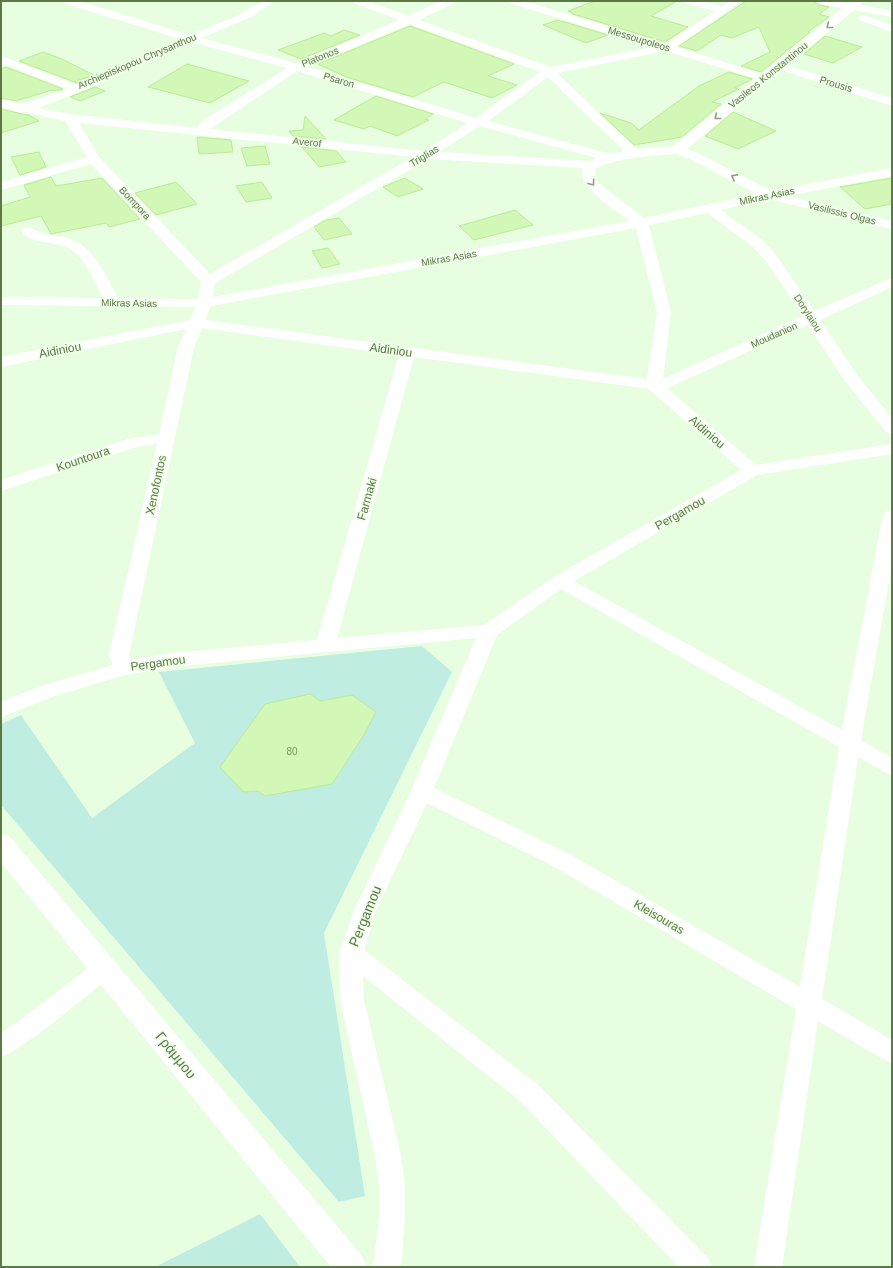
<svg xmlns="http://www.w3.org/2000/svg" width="893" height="1268" font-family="Helvetica,sans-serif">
<rect width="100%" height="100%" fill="#e8fee1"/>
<path fill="#bfede2" d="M 422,646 L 452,672 L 324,933 L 365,1196 L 339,1202 L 1,805 L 1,724 L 21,715 L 92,818 L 195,743 L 159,672 Z
M 260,1214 L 300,1267 L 155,1267 Z"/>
<path fill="#d2f7b6" stroke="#bceb95" d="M 595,1 L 677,1 L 651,16 L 688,27 L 665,42 L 573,14 L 574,14 L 568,11 Z
M 746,1 L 813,1 L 819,5 L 829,7 L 819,14 L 829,17 L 808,32 L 810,32 L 761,72 L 741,66 L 770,52 L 759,27 L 732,38 L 721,35 L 697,51 L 679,46 Z
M 558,20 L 608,35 L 586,43 L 543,25 Z
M 410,26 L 514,64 L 488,76 L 517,85 L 492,98 L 444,82 L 413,97 L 346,77 L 318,64 Z
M 344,30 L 360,35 L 301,59 L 278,50 L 324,33 L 331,36 Z
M 825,36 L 862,47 L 833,63 L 804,54 Z
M 43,52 L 62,59 L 94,75 L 79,80 L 82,81 L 77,83 L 19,61 Z
M 187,64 L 249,81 L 210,103 L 148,87 Z
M 6,67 L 63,89 L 56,91 L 52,90 L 16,101 L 1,98 L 1,69 Z
M 729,72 L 752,79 L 735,88 L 739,89 L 712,102 L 721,104 L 682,137 L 634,145 L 600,113 L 631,123 L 639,130 L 699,86 Z
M 95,87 L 105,91 L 80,101 L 70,97 Z
M 376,96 L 433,114 L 425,119 L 429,120 L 397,136 L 370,126 L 364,129 L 334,120 Z
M 1,109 L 22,114 L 29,115 L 39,121 L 1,133 Z
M 733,112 L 776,131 L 738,149 L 705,136 Z
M 305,116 L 326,139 L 293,136 L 289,131 L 303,130 Z
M 197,137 L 231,140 L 233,152 L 199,154 Z
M 265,146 L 270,164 L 247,166 L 241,148 Z
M 302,147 L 336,151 L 346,162 L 319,167 Z
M 39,152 L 46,167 L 20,175 L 11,157 Z
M 51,177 L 56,186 L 102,178 L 140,219 L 109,227 L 106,223 L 51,234 L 41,216 L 1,226 L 1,206 L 30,197 L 24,185 Z
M 405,178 L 423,189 L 398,197 L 383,187 Z
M 892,178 L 892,204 L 865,209 L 840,187 Z
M 176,182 L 197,204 L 156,215 L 135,193 Z
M 262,182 L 272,198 L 246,202 L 236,186 Z
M 515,210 L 533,225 L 474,240 L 459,226 Z
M 339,218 L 352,234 L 324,240 L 314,227 L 326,220 Z
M 328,248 L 340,264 L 322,268 L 312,251 Z
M 310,694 L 320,701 L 352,695 L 376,712 L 365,733 L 332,784 L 265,796 L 258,791 L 244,792 L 220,767 L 265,704 Z"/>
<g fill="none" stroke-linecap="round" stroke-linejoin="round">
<path fill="#fff" fill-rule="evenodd" d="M 63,1 L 79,1 L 190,35 L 235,17 L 263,1 L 275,1 L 253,16 L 201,38 L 295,63 L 400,20 L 354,3 L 353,1 L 368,1 L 409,16 L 441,1 L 455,1 L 454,3 L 419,20 L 550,67 L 653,47 L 509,3 L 508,1 L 524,1 L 665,44 L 715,11 L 685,3 L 684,1 L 702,1 L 722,6 L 730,1 L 742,1 L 676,47 L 769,76 L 771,78 L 769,80 L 761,80 L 666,51 L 557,73 L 636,149 L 677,146 L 698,153 L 771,191 L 892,168 L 892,176 L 787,196 L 892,221 L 892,229 L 769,199 L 720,210 L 761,239 L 774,252 L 814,311 L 892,278 L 892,287 L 820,320 L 857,375 L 892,418 L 892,434 L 886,432 L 845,381 L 808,325 L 667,388 L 756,465 L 892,444 L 892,454 L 757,475 L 574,581 L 842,730 L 883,515 L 886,511 L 892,510 L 892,564 L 861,740 L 892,758 L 892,775 L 885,772 L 858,757 L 822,999 L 892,1040 L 892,1063 L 883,1059 L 818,1021 L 782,1267 L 754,1267 L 796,1009 L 553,866 L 427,803 L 377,908 L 364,950 L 538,1085 L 708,1258 L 712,1267 L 679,1267 L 520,1101 L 363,976 L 364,1000 L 401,1156 L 405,1186 L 405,1217 L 401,1267 L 373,1267 L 379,1217 L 379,1186 L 375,1156 L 340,1000 L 339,953 L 355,908 L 411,791 L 476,638 L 181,666 L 125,675 L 55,696 L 1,717 L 1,702 L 41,686 L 113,665 L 109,655 L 157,444 L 136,447 L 1,491 L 1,480 L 128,439 L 159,434 L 178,347 L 186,329 L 1,367 L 1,357 L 190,320 L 196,307 L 1,305 L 1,297 L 103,298 C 94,281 87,260 70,249 C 56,240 32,246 21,231 L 23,228 C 32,226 35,231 43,234 C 52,236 62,236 70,239 C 95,248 106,276 118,298 L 198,299 L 201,282 L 91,164 L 1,190 L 1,182 L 87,157 L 65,121 L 25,112 L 22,113 L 1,107 L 1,99 L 24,104 L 67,89 L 1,63 L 1,56 L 77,85 L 180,39 L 64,3 ZM 410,24 L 540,72 L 476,118 L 307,67 ZM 191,42 L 287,68 L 204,120 L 197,128 L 70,114 L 38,108 L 87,89 ZM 297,71 L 468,123 L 424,151 L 210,129 ZM 548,77 L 624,151 L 610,154 L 488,121 ZM 79,123 L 413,157 L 210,274 L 99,157 ZM 480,126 L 597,158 L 590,161 L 439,152 ZM 676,154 L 690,159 L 757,194 L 644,218 L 598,183 L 594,178 L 596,168 C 623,157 647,156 676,154 ZM 428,159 L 583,168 C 576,187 617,211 630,221 L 213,297 L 215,283 ZM 707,213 L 751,245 L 764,258 L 803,316 L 663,379 L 671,313 L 649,225 ZM 636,228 L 657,313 L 647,379 L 205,320 L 211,306 ZM 202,328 L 399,355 L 317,640 L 181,652 L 131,660 L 129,655 L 194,347 ZM 414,357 L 649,389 L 741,470 L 554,577 L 484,625 L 337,638 ZM 561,589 L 839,747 L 800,987 L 569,854 L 434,788 L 497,635 Z
M 815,1 L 838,1 L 892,11 L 892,17 L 820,4 Z
M 863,15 L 892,25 L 892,32 L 859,20 L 858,18 Z
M 779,63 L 892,98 L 892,106 L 775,68 L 773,66 L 775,64 Z
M 105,958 L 113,961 L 117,968 L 113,975 L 40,1033 L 10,1053 L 1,1057 L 1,1033 L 22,1019 L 97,961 Z"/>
<path fill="#fff" fill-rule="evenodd" d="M 851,1 L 865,1 L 682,153 L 677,154 L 672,153 L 670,150 L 672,147 Z
M 1,834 L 10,837 L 362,1256 L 367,1267 L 331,1267 L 1,862 Z"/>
</g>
<defs><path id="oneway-chevron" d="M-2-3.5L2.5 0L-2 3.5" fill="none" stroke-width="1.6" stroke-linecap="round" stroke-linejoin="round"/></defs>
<g stroke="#8ea07d">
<use href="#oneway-chevron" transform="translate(829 26) rotate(141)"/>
<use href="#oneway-chevron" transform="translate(717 117) rotate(141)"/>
<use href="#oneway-chevron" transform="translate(734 177) rotate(-152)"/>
<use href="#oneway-chevron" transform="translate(592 183) rotate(54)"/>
</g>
<g text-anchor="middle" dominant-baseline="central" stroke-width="3" stroke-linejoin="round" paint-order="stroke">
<g font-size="10" fill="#5e7845" stroke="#efffea">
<text transform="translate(639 39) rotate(17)">Messoupoleos</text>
<text transform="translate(320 57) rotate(-22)">Platonos</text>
<text transform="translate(137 61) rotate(-23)">Archiepiskopou Chrysanthou</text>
<text transform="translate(768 75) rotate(-39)">Vasileos Konstantinou</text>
<text transform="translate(339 80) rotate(17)">Psaron</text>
<text transform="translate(836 84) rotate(17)">Prousis</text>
<text transform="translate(307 142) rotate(6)">Averof</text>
<text transform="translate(424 156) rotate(-31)">Triglias</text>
<text transform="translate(767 196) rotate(-12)">Mikras Asias</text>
<text transform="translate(135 203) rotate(47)">Bompora</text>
<text transform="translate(842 213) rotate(14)">Vasilissis Olgas</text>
<text transform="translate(449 258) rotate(-10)">Mikras Asias</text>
<text transform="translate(129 303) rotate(1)">Mikras Asias</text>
<text transform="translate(808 313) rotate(57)">Dorylaiou</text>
<text transform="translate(774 335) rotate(-24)">Moudanion</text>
</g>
<g font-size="10" fill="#7b9861">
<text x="292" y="751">80</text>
</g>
<g font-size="12" fill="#5e7845" stroke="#efffea">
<text transform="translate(60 350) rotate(-11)">Aidiniou</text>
<text transform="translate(391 350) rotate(8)">Aidiniou</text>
<text transform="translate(707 432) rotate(41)">Aidiniou</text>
<text transform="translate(83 459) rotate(-19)">Kountoura</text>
<text transform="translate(156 485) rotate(-78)">Xenofontos</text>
<text transform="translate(367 499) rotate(-74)">Farmaki</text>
<text transform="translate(680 513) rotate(-30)">Pergamou</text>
<text transform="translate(158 663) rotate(-8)">Pergamou</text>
<text transform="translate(659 917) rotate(30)">Kleisouras</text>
</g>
<g font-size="14" fill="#5e7845" stroke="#efffea">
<text transform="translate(365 916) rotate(-68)">Pergamou</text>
<text transform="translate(176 1055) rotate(51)">Γράμμου</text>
</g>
</g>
<rect width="893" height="1268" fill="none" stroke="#5e7845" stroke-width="4"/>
</svg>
